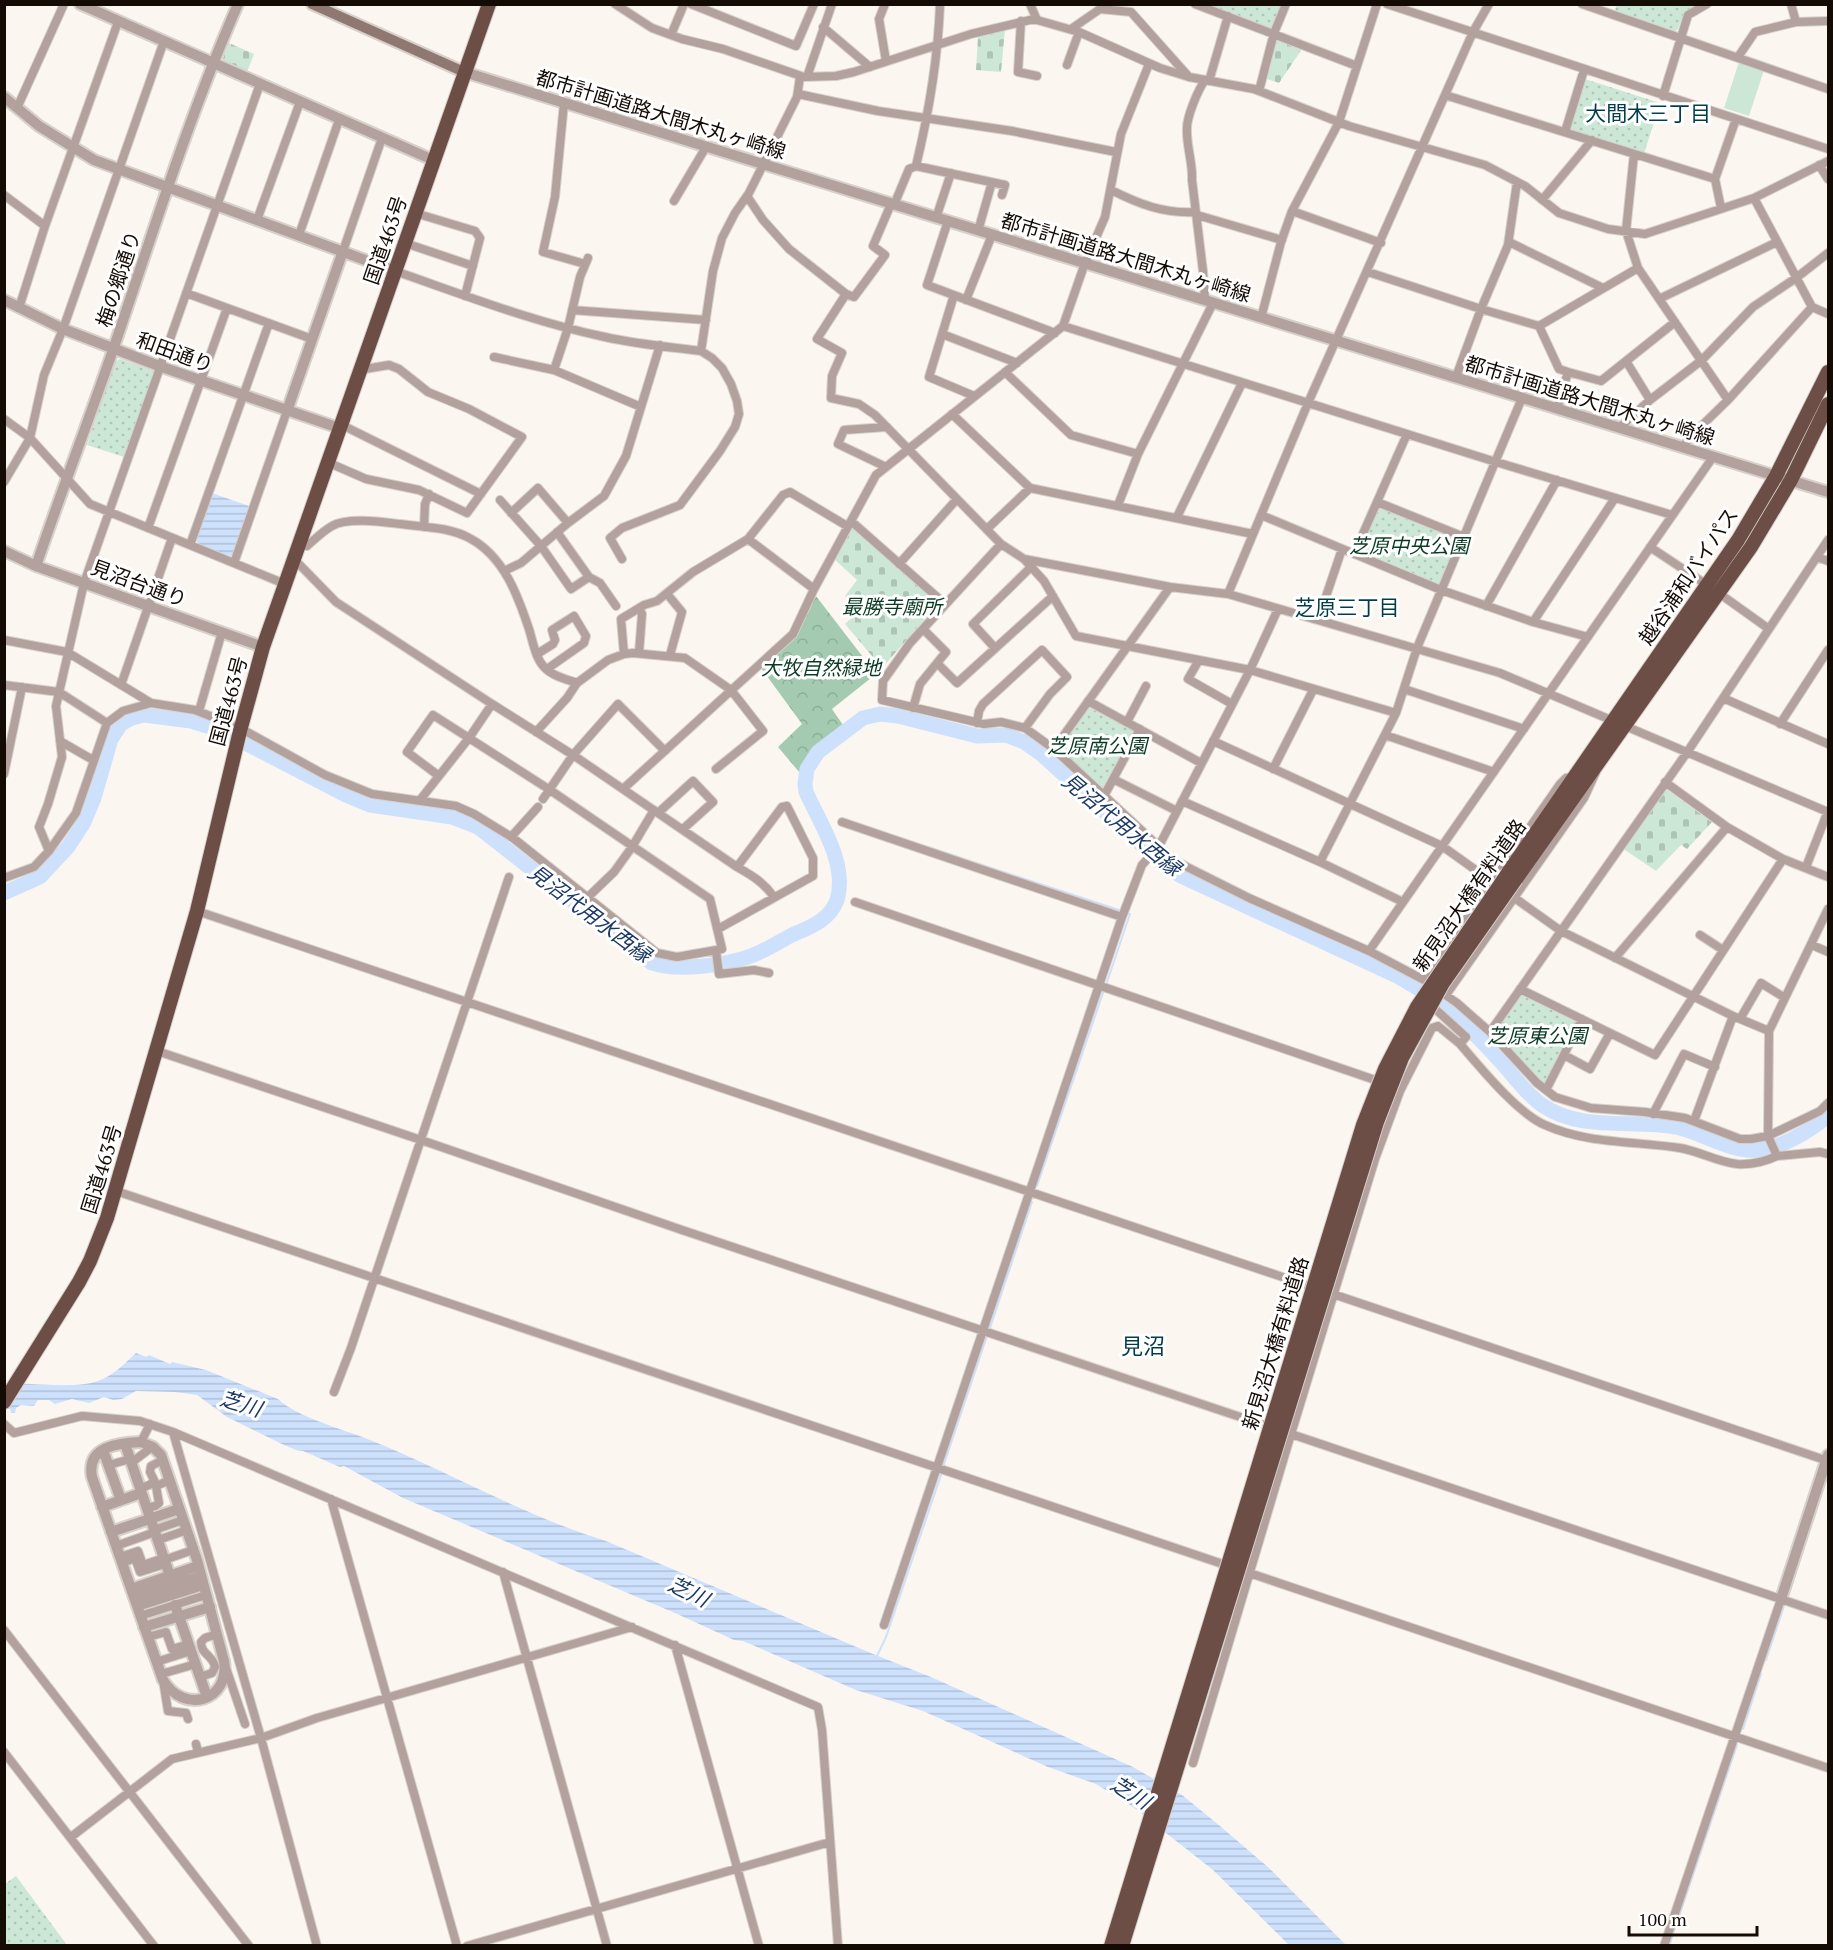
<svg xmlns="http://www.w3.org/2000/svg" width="1833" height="1950" font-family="'PT Serif','Noto Sans JP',serif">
<defs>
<pattern id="forest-crowns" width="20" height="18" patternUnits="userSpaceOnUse" patternTransform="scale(1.5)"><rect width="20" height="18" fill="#a4cbb1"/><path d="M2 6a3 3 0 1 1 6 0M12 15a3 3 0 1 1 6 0" fill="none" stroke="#8cad97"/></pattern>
<pattern id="cemetery-stones" width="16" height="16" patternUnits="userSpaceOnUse" patternTransform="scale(1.5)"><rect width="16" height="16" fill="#cce7d5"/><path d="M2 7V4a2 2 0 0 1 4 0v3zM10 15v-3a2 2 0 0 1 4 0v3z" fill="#aec5b5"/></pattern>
<pattern id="park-dots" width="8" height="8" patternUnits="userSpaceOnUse" patternTransform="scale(1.5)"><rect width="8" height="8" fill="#cce7d5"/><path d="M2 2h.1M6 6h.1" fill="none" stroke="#aec5b5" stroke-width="1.8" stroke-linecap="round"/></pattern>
<pattern id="water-rules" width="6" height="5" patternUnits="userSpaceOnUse" patternTransform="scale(1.5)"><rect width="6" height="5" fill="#cde1fd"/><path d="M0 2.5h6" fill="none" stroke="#afc0d7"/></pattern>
</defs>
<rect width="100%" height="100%" fill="#fcf6f1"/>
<path fill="url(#forest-crowns)" d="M 816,596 L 876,674 L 832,709 L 843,725 L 818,746 L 800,773 L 778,747 L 802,724 L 761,668 L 791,640 Z"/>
<path fill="url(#cemetery-stones)" d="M 1005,29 L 1001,72 L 976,70 L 978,37 Z
M 1279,40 L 1302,49 L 1279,83 L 1267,79 L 1276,41 Z
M 229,43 L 254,54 L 247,72 L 222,61 Z
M 852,527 L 939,603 L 882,668 L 845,624 L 859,611 L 845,596 L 857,580 L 835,560 Z
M 1666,789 L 1712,822 L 1687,849 L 1681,845 L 1656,871 L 1622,848 L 1662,790 Z"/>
<path fill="url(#park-dots)" d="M 1618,4 L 1703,5 C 1688,10 1683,14 1678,29 L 1674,32 L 1616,12 L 1615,9 Z
M 1207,5 L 1282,5 L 1273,28 L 1270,29 Z
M 1585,79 L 1660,103 L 1644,154 L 1569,129 Z
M 120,359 L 154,371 L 124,457 L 87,445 L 115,362 Z
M 1381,507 L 1457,537 L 1458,540 L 1441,582 L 1437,584 L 1362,554 L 1360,551 L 1378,508 Z
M 1093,707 L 1135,731 L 1103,791 L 1061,752 L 1061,747 L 1088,709 Z
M 1521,995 L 1526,995 L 1579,1023 L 1545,1087 L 1498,1035 L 1497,1031 Z
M 16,1876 L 67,1945 L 5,1945 L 5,1884 Z"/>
<path fill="#cce7d5" d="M 1739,62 L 1764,70 L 1749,116 L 1724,108 Z"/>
<path fill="url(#water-rules)" d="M 212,493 L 249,506 L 233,554 L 230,556 L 198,544 L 196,540 Z
M 136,1353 L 146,1357 L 149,1355 L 170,1364 L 172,1362 L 206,1370 L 278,1399 C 296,1417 346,1430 370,1440 C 450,1472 524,1516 606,1541 L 873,1654 L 931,1677 L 1133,1767 L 1182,1795 L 1220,1826 L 1269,1868 L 1346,1945 L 1289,1945 L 1213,1870 L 1133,1807 L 1096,1784 L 1048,1767 L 923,1711 L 856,1690 L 743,1641 L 734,1640 L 675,1613 L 403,1498 L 344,1466 L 340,1467 L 303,1451 L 296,1450 L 282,1444 L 227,1417 L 197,1395 L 175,1392 L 136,1391 L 122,1399 L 113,1400 L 104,1397 L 89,1403 L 72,1399 L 55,1404 L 49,1400 L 38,1400 L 34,1406 L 21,1405 L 16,1408 L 15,1413 L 11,1413 L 10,1409 L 5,1408 L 5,1383 C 29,1383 77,1389 98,1381 C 113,1376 124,1364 136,1353 Z"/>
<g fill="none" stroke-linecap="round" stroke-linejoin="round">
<path stroke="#cde1fd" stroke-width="2" d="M 928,847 L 1122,911
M 1106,985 L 1130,914 L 1127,913
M 1037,1186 L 1104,990
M 989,1331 L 1032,1202
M 943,1467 L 987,1336
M 1812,1523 L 1828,1473
M 1789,1593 L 1807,1538
M 877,1656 L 886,1637 L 942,1472
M 1766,1660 L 1784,1606
M 1743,1729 L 1761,1674
M 1669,1946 L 1737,1745"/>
<path stroke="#cde1fd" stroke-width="15" d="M 4,893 L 40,877 L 68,847 L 83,824 L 94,798 L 111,739 L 121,724 L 132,718 L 144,715 L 191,721 L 220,730 L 346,795 L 370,805 L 452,817 L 478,827 L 652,963 C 677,972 726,965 751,956 C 765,951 779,942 792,935 C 810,927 830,920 837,900 C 848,864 820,823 806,792 L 805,784 L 807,769 L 818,752 L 863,718 L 880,714 L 898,716 L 977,736 L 1006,735 L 1024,742 L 1040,753 L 1163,864 L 1181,876 L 1399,977 L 1419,989
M 1442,1005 C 1464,1022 1482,1041 1501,1062 C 1514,1076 1526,1094 1542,1105 C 1581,1132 1632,1119 1676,1127 C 1703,1133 1731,1153 1759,1150 C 1783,1147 1809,1131 1828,1116"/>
<g stroke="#d7d0cb" stroke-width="10">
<path id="minor" d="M 615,4 L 652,28 L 682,39 L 723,49 L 804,77 L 836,76 L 854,72 L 971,34 L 1030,20 L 1037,20 L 1079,32 L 1160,68 L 1189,77 L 1254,89 L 1349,126 L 1485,165 L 1525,186 L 1559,213 L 1608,229 L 1645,234 L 1754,198 L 1828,161
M 691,4 L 796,46 L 814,4
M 885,4 L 879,19 L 886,61
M 1030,4 L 1037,20
M 1195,4 L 1357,66
M 1387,4 L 1828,149
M 1582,4 L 1828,89
M 1791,4 L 1796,22
M 1021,21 L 1018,72 L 1037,76
M 823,27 L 870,67
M 1071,29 L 1100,9 L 1131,12 L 1189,77
M 671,35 L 684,4
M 1738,57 L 1755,32 L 1796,22 L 1828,21
M 1067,65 L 1079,32
M 807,77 L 832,4
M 1209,81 L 1228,16
M 1259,91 L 1274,33 L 1286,4
M 798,94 L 878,111 L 1012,131 L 1116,152
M 1445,95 L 1715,179
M 1663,96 L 1688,15 L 1707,4
M 564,103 L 555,197 L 543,252 L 585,264
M 17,108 L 64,4
M 1565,132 L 1584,70
M 1634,154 L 1626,231 L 1638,268 L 1728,400
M 1819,165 L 1828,179
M 916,166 C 929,112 938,59 940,4
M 1111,190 C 1139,204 1164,214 1196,212
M 4,195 L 45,226
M 747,196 L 763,220 L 789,249 L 846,294 L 854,297 L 885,255 L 873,246 L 891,204
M 1754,198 L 1812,307
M 1542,200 L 1592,140
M 674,201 L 706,147
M 894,205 L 909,169 L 916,166 L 1005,185 L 1002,195
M 1721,208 L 1715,179 L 1736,119
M 1292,211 L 1381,243
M 415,213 L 475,231 L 480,238 L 465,296
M 1197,215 L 1282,240
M 936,218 L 951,173
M 257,220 L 300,102
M 948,221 L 927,285 L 1055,333
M 978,231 L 992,182
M 299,235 L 339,120
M 1509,242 L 1603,288
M 405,243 L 473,266
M 343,251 L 382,138
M 395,271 C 464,295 533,322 605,337 C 636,344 669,347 701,351 L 712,358 L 722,368 L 731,384 L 737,401 L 739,414 L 735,427 L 720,451 L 680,505 L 622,528 L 610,538 L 622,559
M 1368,272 L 1481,309 L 1539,326
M 186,293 L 312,339
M 846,294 L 817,339 L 842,353 L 832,376 L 831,398 L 859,404 L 875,415 L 1001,544 L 1024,559 L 1044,581 L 1076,636 L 1250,670 L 1396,713
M 954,295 L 929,377 L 974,396
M 1659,299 L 1777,242
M 966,300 L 992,235
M 1205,300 L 1203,271 L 1192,180 C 1193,162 1186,146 1187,128 C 1187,116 1198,90 1205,80
M 19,308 L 45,226 L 118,22
M 572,310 L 706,320
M 1261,318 L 1281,242 L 1292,211 L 1339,122 L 1377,4
M 1063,326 L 1496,462 L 1672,515
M 942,334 L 1017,363
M 701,351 L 713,271 L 722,238 L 735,213 L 749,193 L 797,97 L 800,77
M 494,357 L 554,370 L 641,407
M 1626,361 L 1650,400
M 554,370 L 568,328 L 580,277 L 588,258
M 1005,372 L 1071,435 L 1138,454
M 1568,372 L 1601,381 L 1675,322
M 1456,377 L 1481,309 L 1508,245 L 1517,182
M 1557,409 L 1568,372 L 1559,369 L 1539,326 L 1638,268
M 952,414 L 1030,488 L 1253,534
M 4,419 L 30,438 L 90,504 L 285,584
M 340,428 L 346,427 L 481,494
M 1619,428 L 1650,400 L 1702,360 L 1753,307 L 1796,278 L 1828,253
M 1683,447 L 1689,438 L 1728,400 L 1812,307 L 1828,314
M 327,462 L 366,479 L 419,490 L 467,513 L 522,437 L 469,409 L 428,392 L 399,369 L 389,365 L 359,370
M 886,467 L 838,444 L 844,430 L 887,427
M 4,482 L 30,438 L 44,375 L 63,329 L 164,41
M 500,500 L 541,546 L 571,589 L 589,577
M 1377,502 L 1464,537
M 1118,505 L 1138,454 L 1213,303
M 511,513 L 538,488 L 568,523
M 1261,515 L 1441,590 L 1533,622 L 1588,637
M 1177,517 L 1242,383
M 851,521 L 945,604
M 424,527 L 425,504 L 429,494
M 148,528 L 227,308
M 987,529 L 1030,488
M 557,532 L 589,577 L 600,583 L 616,606
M 748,539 L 814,589
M 1001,544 L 910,643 L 883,681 L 882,700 L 984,724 L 1001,722 L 1025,728 L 1054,749 L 1156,844 L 1173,859 L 1189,868 L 1249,898 L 1369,951 L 1424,980 L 1457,1003 L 1490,1032 L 1537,1083 L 1555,1097 L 1591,1108 L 1645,1112 L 1685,1118 L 1740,1139 L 1751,1139 L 1768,1136 L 1820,1111 L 1828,1103
M 190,545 L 269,323
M 299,545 L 307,546 C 315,539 323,531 332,526 C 347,517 383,522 400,524 C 423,527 451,527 471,539 C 504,557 518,596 529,629 C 533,642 535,657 544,667 C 552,676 566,679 577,683
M 1650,547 L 1707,585
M 1354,554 L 1407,434
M 1817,557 L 1828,561
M 294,559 L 336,602 L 492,704
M 1024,559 L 1170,587 L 1228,594 L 1500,673 L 1828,812
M 234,563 L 287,411
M 899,564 L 957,499
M 504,571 L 521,563 L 568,523 L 604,496 L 626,456 L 660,345
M 1228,594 L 1308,403 L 1445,95 L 1473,32 L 1489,4
M 1720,594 L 1769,629
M 668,595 L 682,612 L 670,655
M 1486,606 L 1557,480
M 639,608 L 642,614 L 639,653
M 1318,620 L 1342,549
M 1533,622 L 1615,498
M 4,640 L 67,652 L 151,703
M 995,648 L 973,624 L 1031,567
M 537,654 L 553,644 L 555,640 L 552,630 L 574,616 L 586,636 L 584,643 L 547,669
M 624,654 L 621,619 L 644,605 L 657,601 L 693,572 L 748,539 L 783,495 L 790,492 L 847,526
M 1199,660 L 1188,679 L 1232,704
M 937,663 L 957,683 L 1053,596
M 4,685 L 59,692 L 107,723
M 121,685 L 172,538
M 1404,689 L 1524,729
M 1723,698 L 1828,744
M 1088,701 L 1201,763
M 913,708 L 920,684 L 946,652 L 923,629
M 199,711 L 222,632
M 1127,722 L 1146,686
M 977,723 L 979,711 L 983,704 L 1042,650 L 1067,677 L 1050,694 L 1025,728
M 1780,724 L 1828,650
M 536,732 L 567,698 L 577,683 L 608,660 L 624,654 L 633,653 L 685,658 L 731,690 L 763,731 L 716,769
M 1385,735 L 1494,772
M 60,741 L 93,760
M 1213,741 L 1442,846 L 1561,931 L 1733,1016 L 1769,1031
M 1054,749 L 1170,587
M 1273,769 L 1313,690
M 4,774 L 22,687
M 1113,779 L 1177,811
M 1665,782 L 1727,827 L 1783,859 L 1828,877
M 623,789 L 793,634 L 814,589 L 876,475 L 1063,326 L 1085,263 L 1105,217 L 1121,134 L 1149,64
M 1104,796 L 1140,729
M 543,799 L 573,755 L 618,704 L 665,751
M 420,800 L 469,738 L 492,704 L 573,755 L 737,867 C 753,876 763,882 774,897
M 1182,801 L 1320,862 L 1403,902
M 658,813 L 693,781 L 713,802 L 683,829
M 842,822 L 1122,917
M 511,837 L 538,807
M 49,851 L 39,827 L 48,804 L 62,757 L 56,706 L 84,583 L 260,84
M 1320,862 L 1396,713 L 1417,648 L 1522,398
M 1806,867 L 1828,811
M 4,878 L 34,867 L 49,851 L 76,813 L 107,723 L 123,711 L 151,703 L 195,710 L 240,728 L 325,775 L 372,794 L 456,806 L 474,814 L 513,838 L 657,953 L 677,957 L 722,949 L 710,899 L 550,790 L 433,715 L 407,752 L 439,776
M 588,897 L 614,872 L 632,847 L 654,810
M 855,902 L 1381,1082
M 1828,909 L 1769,1031 L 1768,1136 L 1777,1156 L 1820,1152 L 1828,1154
M 197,911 L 1828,1461
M 718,929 L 813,876 L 813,858 L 787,806 L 782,807 L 737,867
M 1700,935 L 1723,950
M 1812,945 L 1828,952
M 716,951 L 719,974 L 754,970 L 769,973
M 1369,951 L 1713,457
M 1615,958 L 1727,827
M 1424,980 L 1560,784 L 1566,778 L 1572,777
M 1520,989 L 1655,1055 L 1783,859
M 1446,995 L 1584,798 L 1596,772
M 1434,1003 L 1433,1007 L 1466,1037 L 1460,1044 L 1438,1026 L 1432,1028 L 1400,1091 L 1375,1159 L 1291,1434 L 1828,1615
M 1740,1019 L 1761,983 L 1785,998
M 1490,1032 L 1688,751 L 1828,540
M 1460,1044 C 1481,1068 1517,1113 1545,1125 C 1587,1144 1635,1141 1680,1148 C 1699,1151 1717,1162 1737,1164 C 1751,1165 1764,1162 1777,1156
M 157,1051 L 421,1140 L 682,1230 L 1291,1434 L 1193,1763
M 1564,1055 L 1590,1069 L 1610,1033
M 1546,1090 L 1582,1019
M 1653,1114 L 1684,1054 L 1715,1067
M 1694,1121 L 1733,1016
M 116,1191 L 1828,1768
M 334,1392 L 351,1348 L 509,877
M 4,1424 L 14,1433 L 82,1416 L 140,1421 L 173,1432 L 261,1738 L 317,1946
M 173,1432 L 818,1707 L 822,1730 L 838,1946
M 141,1442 L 150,1424
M 131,1463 L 152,1447
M 109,1465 L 130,1459
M 140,1489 L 151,1484 L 154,1480 L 150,1472 L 151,1466 L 163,1460
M 331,1499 L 457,1946
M 147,1508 L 155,1506 L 159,1503 L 156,1486 L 170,1480
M 154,1530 L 183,1520
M 158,1540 L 187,1530
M 116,1546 L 155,1532
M 120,1557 L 138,1551 L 143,1565 L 164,1558
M 164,1560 L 193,1550
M 122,1563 L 135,1558 L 140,1572 L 165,1564
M 503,1572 L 607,1946
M 140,1616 L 206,1595
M 884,1625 L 1122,917 L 1142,865 L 1159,846 L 1250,670 L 1278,609
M 4,1630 L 249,1946
M 148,1637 L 166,1632 L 172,1649 L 189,1644
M 675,1645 L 759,1946
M 156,1662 L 191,1651
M 225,1665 L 245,1724
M 161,1674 L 196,1664
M 200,1677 L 212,1673 L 215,1667 C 213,1655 201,1655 201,1642 L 205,1638 L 217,1634
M 163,1680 L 168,1711 L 186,1713 L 188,1719
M 196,1744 L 198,1752
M 4,1752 L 154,1946
M 71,1837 L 172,1759 L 261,1738 L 317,1718 L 632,1627
M 467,1946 L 830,1842
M 1664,1946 L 1781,1599"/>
</g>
<g stroke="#d7d0cb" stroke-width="14">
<path id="tertiary" d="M 80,4 L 433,160
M 464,72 L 1828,492
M 4,97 L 39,126 L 94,160 L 395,271
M 4,300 L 63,329 L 159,366 L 339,428
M 287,411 L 343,251
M 4,551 L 36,566 L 263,647
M 36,566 C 61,492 89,420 114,347 C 153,232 189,116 238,4
M 141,1442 L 153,1447 L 161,1455 L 197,1560 L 224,1661 C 230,1701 184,1715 163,1680 L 92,1477 C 86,1446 118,1443 141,1442 Z
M 125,1444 L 170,1576
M 103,1450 L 121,1500
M 102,1507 L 141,1493
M 111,1532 L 179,1509
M 131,1589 L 198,1566
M 134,1597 L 201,1576
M 1781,1599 L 1828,1455
M 175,1605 L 207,1697
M 137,1606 L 203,1585
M 144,1627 L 210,1607"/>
</g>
<g stroke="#d7d0cb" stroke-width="14">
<path id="secondary" d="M 312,4 L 464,72"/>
</g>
<g stroke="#d7d0cb" stroke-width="16">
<path id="trunk" d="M 1508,873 L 1738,540 L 1776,476 L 1828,372
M 1516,879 L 1751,547 L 1791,480 L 1828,404
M 4,1402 L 79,1282 L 90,1261 L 107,1218 L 197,911 L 240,731 L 263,647 L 489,4"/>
</g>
<use href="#minor" stroke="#b2a19d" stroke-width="8"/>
<use href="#tertiary" stroke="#b2a19d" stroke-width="10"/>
<use href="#secondary" stroke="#907872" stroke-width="10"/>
<use href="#trunk" stroke="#6c4e47" stroke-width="14"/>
<g stroke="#d7d0cb" stroke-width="16" stroke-linecap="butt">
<path id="trunk-bridge" d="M 1111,1946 L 1363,1125 L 1385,1069 L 1417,1007 L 1508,873
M 1122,1946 L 1377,1122 L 1402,1058 L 1443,983 L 1516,879"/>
</g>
<use href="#trunk-bridge" stroke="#6c4e47" stroke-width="14"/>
</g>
<g text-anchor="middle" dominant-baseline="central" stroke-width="6" stroke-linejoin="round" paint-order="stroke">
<g font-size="20" fill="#150b05" stroke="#fff">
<text transform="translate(661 114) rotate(17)">都市計画道路大間木丸ヶ崎線</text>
<text transform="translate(385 240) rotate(-71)">国道463号</text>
<text transform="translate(1126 257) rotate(17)">都市計画道路大間木丸ヶ崎線</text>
<text transform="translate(118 279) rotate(-72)">梅の郷通り</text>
<text transform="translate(175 352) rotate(20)">和田通り</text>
<text transform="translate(1590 400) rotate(17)">都市計画道路大間木丸ヶ崎線</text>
<text transform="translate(1688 576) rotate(-56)">越谷浦和バイパス</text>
<text transform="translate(139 583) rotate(20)">見沼台通り</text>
<text transform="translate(228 701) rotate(-75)">国道463号</text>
<text transform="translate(1469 895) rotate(-55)">新見沼大橋有料道路</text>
<text transform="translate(101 1169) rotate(-73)">国道463号</text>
<text transform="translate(1275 1343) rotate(-73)">新見沼大橋有料道路</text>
</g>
<g font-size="20" font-style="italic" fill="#0a3b22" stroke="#fff">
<text x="1409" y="545">芝原中央公園</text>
<text x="892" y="606">最勝寺廟所</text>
<text x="821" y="667">大牧自然緑地</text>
<text x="1097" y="745">芝原南公園</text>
<text x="1537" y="1035">芝原東公園</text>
</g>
<g font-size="21" fill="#003c4a" stroke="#fff">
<text x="1648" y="113">大間木三丁目</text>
<text x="1347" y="607">芝原三丁目</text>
</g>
<g font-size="21" font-style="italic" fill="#1c3a66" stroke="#fff">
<text transform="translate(1122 824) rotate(40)">見沼代用水西縁</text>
<text transform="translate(590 913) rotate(37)">見沼代用水西縁</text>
<text transform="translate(241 1403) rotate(17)">芝川</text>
<text transform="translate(689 1591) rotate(26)">芝川</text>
<text transform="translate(1131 1792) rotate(32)">芝川</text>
</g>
<g font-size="22" fill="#003c4a" stroke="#fff">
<text x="1143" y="1345">見沼</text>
</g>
</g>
<rect width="1833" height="1950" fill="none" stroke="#150b05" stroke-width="12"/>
<path d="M1629 1926v9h128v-9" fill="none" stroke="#150b05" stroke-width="3"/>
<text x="1638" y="1926" font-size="18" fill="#150b05" stroke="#ffffff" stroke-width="4.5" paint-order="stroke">100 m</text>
</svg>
